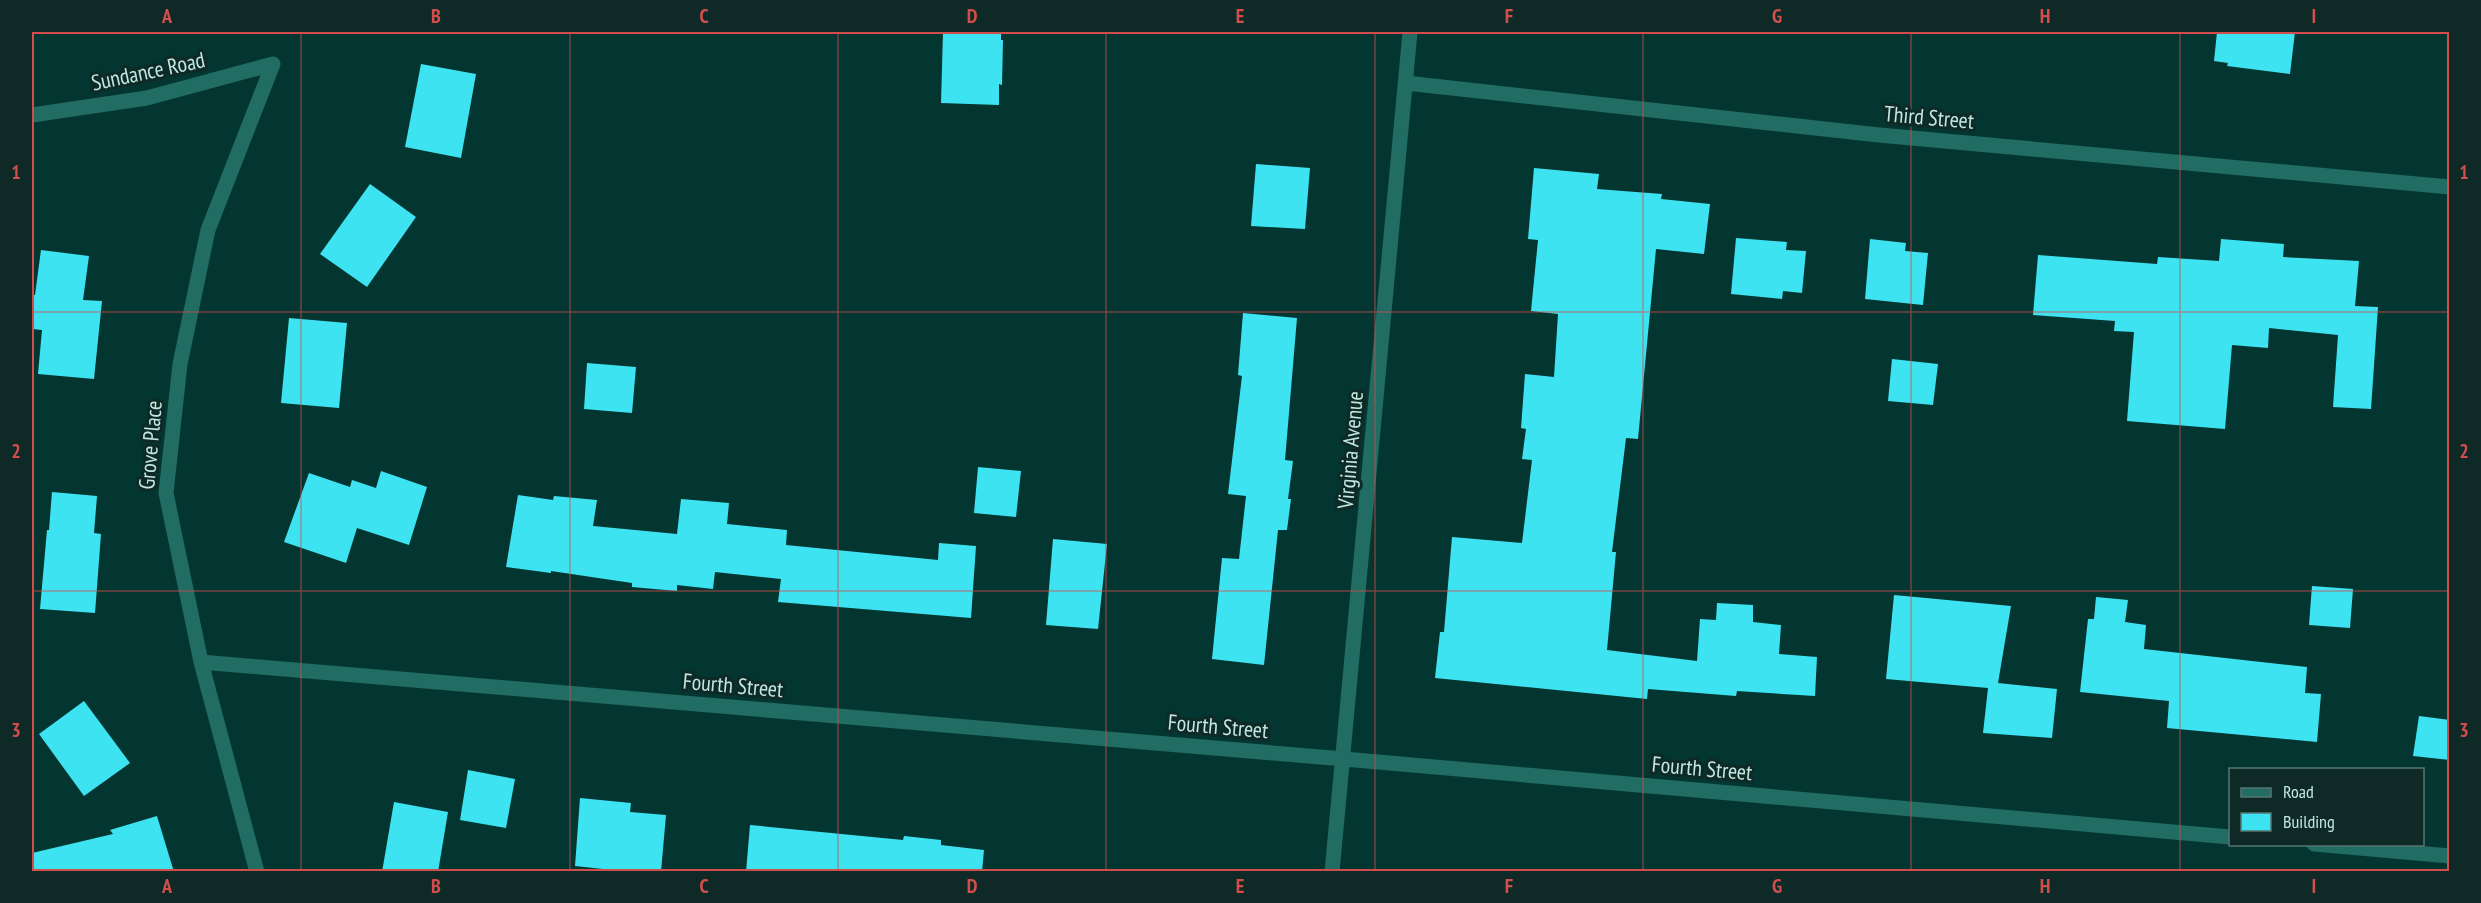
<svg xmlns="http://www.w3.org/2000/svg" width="2481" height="903" font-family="'PT Sans Narrow',sans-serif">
<rect width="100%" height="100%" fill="#043631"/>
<path fill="#3ee3f2" d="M 943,32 L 1001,32 L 1001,40 L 1003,40 L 1002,85 L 999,84 L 999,105 L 941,103 Z
M 2217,32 L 2295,32 L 2290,74 L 2227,66 L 2228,63 L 2214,61 Z
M 421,64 L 476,74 L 461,158 L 405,147 Z
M 1256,164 L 1310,168 L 1305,229 L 1251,226 Z
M 1534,168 L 1599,174 L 1597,189 L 1662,194 L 1661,199 L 1710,204 L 1704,254 L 1656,249 L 1638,439 L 1626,438 L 1612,552 L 1616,552 L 1607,650 L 1697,661 L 1700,619 L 1716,620 L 1717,603 L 1753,605 L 1753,622 L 1781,625 L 1779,654 L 1817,657 L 1815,696 L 1737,691 L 1736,696 L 1648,689 L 1647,699 L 1435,678 L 1440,632 L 1444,632 L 1452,537 L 1522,543 L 1532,460 L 1522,459 L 1526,429 L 1521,428 L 1525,374 L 1554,377 L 1558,314 L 1531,311 L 1538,240 L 1528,239 Z
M 370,184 L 416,217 L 367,287 L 320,254 Z
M 1736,238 L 1787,242 L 1786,250 L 1806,251 L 1802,293 L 1783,291 L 1782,299 L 1731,294 Z
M 1870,239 L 1906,243 L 1905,251 L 1928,253 L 1923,305 L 1865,299 Z
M 2221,239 L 2284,244 L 2283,257 L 2359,261 L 2355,306 L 2378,307 L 2371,409 L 2333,407 L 2338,335 L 2269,328 L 2268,348 L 2232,345 L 2225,429 L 2127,421 L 2134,332 L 2114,331 L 2115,321 L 2033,315 L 2038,255 L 2157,264 L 2158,257 L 2219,261 Z
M 41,250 L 89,256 L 83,300 L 102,301 L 94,379 L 38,374 L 42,330 L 32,329 L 32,295 L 35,295 Z
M 1243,313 L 1297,318 L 1285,460 L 1293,461 L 1288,499 L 1291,499 L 1287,530 L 1278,530 L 1264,665 L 1212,659 L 1222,558 L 1239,559 L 1246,496 L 1228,494 L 1242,376 L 1238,375 Z
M 289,318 L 347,323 L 339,408 L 281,403 Z
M 1892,359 L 1938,364 L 1933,405 L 1888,401 Z
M 587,363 L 636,367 L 632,413 L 584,409 Z
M 978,467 L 1021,471 L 1016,517 L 974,513 Z
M 381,471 L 427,487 L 409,545 L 357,528 L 346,563 L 284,542 L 309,473 L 350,487 L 352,480 L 376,488 Z
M 52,492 L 97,496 L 94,533 L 101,534 L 95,613 L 40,609 L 47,530 L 49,530 Z
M 518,495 L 553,500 L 554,496 L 597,500 L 593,526 L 677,534 L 681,499 L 729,503 L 727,524 L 787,530 L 786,545 L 938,560 L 939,543 L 976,546 L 971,618 L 778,602 L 781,579 L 715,572 L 713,589 L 677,585 L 677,591 L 632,587 L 632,583 L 551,571 L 551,573 L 506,567 Z
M 1053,539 L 1107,544 L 1098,629 L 1046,625 Z
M 2312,586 L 2353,589 L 2350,628 L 2309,625 Z
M 1894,595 L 2011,606 L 1998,683 L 2057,689 L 2052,738 L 1983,733 L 1988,688 L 1886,679 Z
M 2096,597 L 2128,600 L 2125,622 L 2146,625 L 2144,649 L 2307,667 L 2305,693 L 2321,694 L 2317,742 L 2167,728 L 2169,701 L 2080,692 L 2088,619 L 2094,619 Z
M 84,701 L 130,763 L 84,796 L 39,734 Z
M 2419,716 L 2450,720 L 2450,760 L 2413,756 Z
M 468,770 L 515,779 L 506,828 L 460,820 Z
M 580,798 L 631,803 L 630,812 L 666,815 L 661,872 L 631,872 L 575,866 Z
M 394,802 L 448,812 L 438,872 L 382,872 Z
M 157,816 L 174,872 L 32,872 L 32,853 L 113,834 L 110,830 Z
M 750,825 L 903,840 L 904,836 L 941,840 L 941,845 L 984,850 L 982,872 L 746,872 Z"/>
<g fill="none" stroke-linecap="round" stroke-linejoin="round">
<path stroke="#216c63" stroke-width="15" d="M 1406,83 L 1879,135 L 2450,187
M 32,115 L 147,98 L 273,64
M 201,662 L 1344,759 L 2230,837
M 2314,844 L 2450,856
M 257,872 L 201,662 L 166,493 L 180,364 L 208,230 L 273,64
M 1332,872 L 1410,32"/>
</g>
<path fill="none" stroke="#d24e4d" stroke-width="1.5" stroke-opacity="0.55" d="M 301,32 L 301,872M 570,32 L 570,872M 838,32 L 838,872M 1106,32 L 1106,872M 1375,32 L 1375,872M 1643,32 L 1643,872M 1911,32 L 1911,872M 2180,32 L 2180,872M 32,312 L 2450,312M 32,591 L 2450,591"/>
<g text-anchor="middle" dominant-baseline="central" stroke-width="6" stroke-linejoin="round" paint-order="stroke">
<g font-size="22" fill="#c0e7e1" stroke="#0e2926">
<text transform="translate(148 71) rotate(-12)">Sundance Road</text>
<text transform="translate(1929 117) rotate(5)">Third Street</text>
<text transform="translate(150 445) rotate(-85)">Grove Place</text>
<text transform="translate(1350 450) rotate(-85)">Virginia Avenue</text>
<text transform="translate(733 685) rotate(5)">Fourth Street</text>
<text transform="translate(1218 726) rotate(5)">Fourth Street</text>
<text transform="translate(1702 768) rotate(5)">Fourth Street</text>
</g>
</g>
<rect width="2481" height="903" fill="none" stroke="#0e2926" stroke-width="66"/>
<rect x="2229" y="768" width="195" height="78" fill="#0e2926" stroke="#557571" stroke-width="1.5"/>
<rect x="2241" y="788" width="30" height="9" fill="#216c63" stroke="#557571" stroke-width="1.5"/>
<text x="2283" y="798" font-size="18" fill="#c0e7e1">Road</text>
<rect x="2241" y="813" width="30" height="18" fill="#3ee3f2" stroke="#557571" stroke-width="1.5"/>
<text x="2283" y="828" font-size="18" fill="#c0e7e1">Building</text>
<rect x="33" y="33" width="2415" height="837" fill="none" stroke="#d24e4d" stroke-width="2"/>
<g font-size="20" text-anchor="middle" font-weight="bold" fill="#d24e4d">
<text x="167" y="23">A</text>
<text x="436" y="23">B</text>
<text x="704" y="23">C</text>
<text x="972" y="23">D</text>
<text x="1240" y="23">E</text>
<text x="1509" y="23">F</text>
<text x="1777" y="23">G</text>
<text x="2045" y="23">H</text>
<text x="2314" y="23">I</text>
<text x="16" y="179">1</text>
<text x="2464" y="179">1</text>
<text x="16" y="458">2</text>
<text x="2464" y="458">2</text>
<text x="16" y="737">3</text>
<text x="2464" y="737">3</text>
<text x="167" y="893">A</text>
<text x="436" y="893">B</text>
<text x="704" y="893">C</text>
<text x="972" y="893">D</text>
<text x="1240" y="893">E</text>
<text x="1509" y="893">F</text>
<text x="1777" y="893">G</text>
<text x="2045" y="893">H</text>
<text x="2314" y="893">I</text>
</g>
</svg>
